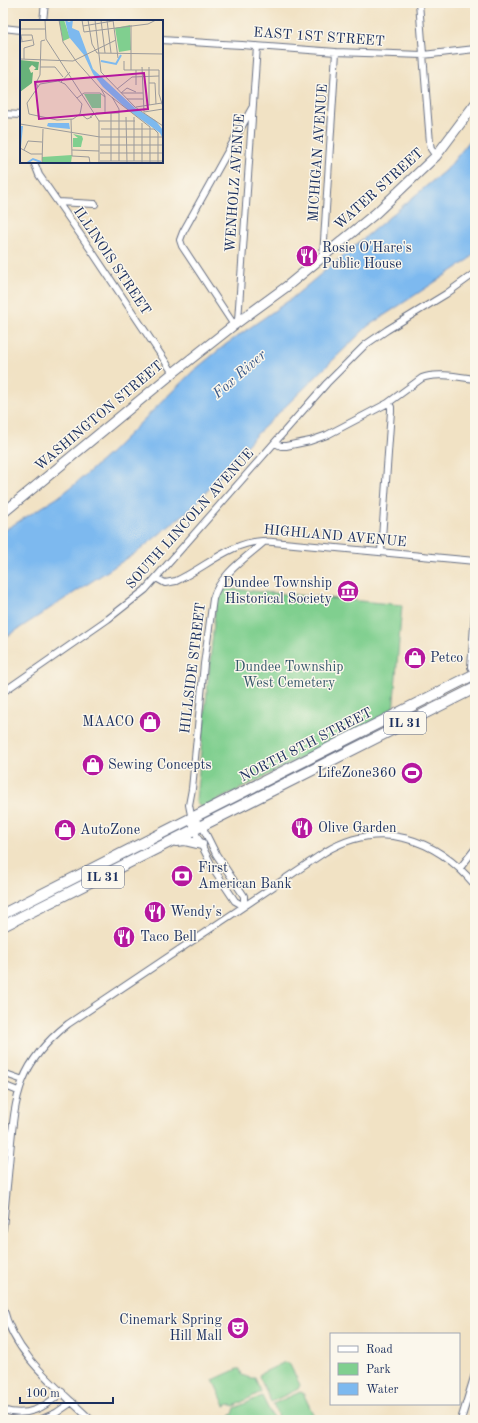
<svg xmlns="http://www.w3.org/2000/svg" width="478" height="1423" font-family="'Old Standard TT',serif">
<rect width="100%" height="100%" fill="#fbf7ec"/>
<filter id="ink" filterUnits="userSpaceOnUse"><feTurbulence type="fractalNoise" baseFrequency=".025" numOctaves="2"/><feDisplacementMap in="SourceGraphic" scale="8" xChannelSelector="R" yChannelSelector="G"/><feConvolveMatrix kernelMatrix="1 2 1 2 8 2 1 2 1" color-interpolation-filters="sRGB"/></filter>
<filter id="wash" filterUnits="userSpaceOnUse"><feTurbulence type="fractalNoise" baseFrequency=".012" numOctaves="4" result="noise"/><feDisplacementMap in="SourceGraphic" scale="16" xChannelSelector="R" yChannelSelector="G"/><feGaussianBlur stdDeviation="0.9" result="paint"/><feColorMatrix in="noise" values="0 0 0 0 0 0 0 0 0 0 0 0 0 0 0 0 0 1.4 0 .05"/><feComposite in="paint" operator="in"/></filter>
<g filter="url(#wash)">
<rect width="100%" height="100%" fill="#f1e2c4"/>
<path fill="#80cf8f" stroke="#4e7f76" d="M 221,588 L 402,605 L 393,712 L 204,807 C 200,807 197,805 196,800 L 216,603 Z
M 285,1362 L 289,1363 L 300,1385 L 298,1389 L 271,1402 L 259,1376 L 260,1374 Z
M 237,1369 L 240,1369 L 242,1375 L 250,1378 L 255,1378 L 261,1392 L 234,1406 L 229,1404 L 225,1406 L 213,1380 Z
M 300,1392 L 303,1393 L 316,1420 L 279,1420 L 273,1404 Z
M 262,1396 L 274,1420 L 232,1420 L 230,1415 L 233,1414 L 235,1408 Z"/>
<path fill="#7db9ef" stroke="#4c74a6" d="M 475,134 L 475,252 L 467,261 L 368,326 L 254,437 L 195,505 L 140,550 L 3,639 L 3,531 L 57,498 L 74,485 L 109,454 L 192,372 L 225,345 L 291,299 L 448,168 Z"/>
</g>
<g filter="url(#ink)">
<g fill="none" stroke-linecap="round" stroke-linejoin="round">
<g stroke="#666e82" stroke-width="8">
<path id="street" d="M 419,3 L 430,143 L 431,149 L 436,156
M 43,21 L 45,3
M 3,28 L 21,30
M 162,40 L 222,44 L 242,45 L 336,52 L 423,55 L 475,49
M 3,114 L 21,115
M 34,162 L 39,175 L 91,250 L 173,373
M 58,202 L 95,204
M 323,256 L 336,52
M 238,321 L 257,46
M 234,325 L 182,246 L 180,240 L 183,232 L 252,108
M 275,443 L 281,446 L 286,446 L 310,441 L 327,435 L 388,403 L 422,378 C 436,372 460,377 475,379
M 381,552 L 391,411 L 391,407 L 388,403
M 156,578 L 165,583 L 176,581 C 205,568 229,543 262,541 L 475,561
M 475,611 L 471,667 L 475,674
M 3,692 L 108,619 L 145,590 L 327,383 L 365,345 L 387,330 L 446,294 L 475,273
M 192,818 L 202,826 L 216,854 L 244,896 L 244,906
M 460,868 L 475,849
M 244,906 L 235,901 L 213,868 L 194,830 L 189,805 L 192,789 L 204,664 L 213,599 C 220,574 246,558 265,541
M 3,1073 L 23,1080
M 3,1085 L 18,1091
M 3,1229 C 5,1204 8,1178 10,1153 C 15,1094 19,1063 68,1024 L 325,852 C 380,819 436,838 475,885
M 3,1307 C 14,1355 57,1387 91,1420
M 3,1410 C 27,1418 44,1408 62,1392
M 40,1420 L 56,1413 L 72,1402
M 461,1420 L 475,1374"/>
</g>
<g stroke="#666e82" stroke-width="11">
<path id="secondary" d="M 3,513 L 173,373 L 234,325 L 286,287 L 376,213 L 436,156 L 475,104"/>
</g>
<g stroke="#666e82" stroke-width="12">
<path id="primary" d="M 176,841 L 184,840 L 201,844
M 3,914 L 475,674
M 3,926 L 475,688"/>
</g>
<use href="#street" stroke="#fff" stroke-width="6"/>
<use href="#secondary" stroke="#fff" stroke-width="9"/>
<use href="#primary" stroke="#fff" stroke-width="10"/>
</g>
</g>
<defs>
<g id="restaurant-disc" transform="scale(1.15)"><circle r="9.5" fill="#b5179e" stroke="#fbf7ec"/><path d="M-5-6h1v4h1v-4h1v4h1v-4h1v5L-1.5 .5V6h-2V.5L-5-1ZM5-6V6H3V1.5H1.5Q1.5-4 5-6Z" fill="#fff"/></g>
<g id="museum-disc" transform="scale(1.15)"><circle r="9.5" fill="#b5179e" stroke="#fbf7ec"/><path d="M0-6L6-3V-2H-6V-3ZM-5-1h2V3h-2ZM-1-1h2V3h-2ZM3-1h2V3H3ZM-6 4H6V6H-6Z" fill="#fff"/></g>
<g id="shop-disc" transform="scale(1.15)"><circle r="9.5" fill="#b5179e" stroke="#fbf7ec"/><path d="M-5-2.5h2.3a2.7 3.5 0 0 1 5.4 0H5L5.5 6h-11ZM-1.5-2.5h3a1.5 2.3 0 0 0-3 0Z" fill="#fff"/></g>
<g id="stadium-disc" transform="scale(1.15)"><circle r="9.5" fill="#b5179e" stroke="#fbf7ec"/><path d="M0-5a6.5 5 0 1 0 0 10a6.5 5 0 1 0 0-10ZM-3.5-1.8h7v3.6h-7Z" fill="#fff"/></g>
<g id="bank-disc" transform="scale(1.15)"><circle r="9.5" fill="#b5179e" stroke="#fbf7ec"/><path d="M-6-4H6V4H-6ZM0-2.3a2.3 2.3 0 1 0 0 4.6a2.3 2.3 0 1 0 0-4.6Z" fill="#fff"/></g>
<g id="theatre-disc" transform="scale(1.15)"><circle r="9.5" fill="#b5179e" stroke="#fbf7ec"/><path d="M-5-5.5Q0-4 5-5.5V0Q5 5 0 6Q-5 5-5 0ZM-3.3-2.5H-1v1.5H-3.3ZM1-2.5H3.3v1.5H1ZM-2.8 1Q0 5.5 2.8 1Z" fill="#fff"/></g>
</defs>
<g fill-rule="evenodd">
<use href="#restaurant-disc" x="307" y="256"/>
<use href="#museum-disc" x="348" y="591"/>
<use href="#shop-disc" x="415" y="658"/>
<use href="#shop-disc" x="150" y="722"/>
<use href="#shop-disc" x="93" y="765"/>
<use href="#stadium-disc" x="412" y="773"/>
<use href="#restaurant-disc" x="302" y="828"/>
<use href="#shop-disc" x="65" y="830"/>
<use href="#bank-disc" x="182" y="876"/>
<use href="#restaurant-disc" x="155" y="912"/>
<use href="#restaurant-disc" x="124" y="937"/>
<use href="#theatre-disc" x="238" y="1328"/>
</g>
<g text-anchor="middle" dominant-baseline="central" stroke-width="3" stroke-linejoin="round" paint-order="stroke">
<g fill="#fbf7ec" stroke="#5e6b89" stroke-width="1">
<rect x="384" y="712" width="42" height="22" rx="3"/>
<rect x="82" y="866" width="42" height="22" rx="3"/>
</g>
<g font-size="13" font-weight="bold" fill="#1b2f5e">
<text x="405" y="723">IL 31</text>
<text x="103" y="877">IL 31</text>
</g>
<g font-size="14" fill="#1b2f5e" stroke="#fbf7ec">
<text transform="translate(319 37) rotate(4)">EAST 1ST STREET</text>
<text transform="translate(318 153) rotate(-86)">MICHIGAN AVENUE</text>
<text transform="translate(235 183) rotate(-86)">WENHOLZ AVENUE</text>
<text transform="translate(379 189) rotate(-42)">WATER STREET</text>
<text transform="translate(112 261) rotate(56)">ILLINOIS STREET</text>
<text transform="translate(99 416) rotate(-40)">WASHINGTON STREET</text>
<text transform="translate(190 519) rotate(-48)">SOUTH LINCOLN AVENUE</text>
<text transform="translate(335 536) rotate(5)">HIGHLAND AVENUE</text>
<text transform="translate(193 668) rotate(-83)">HILLSIDE STREET</text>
<text transform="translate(306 745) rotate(-27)">NORTH 8TH STREET</text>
</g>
<g font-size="14" fill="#1b2f5e" stroke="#fbf7ec" text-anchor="start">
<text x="322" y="248">Rosie O'Hare's<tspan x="322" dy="16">Public House</tspan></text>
<text x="332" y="583" text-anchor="end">Dundee Township<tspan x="332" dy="16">Historical Society</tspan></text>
<text x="430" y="658">Petco</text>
<text x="134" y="722" text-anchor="end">MAACO</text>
<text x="108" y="765">Sewing Concepts</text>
<text x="396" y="773" text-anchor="end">LifeZone360</text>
<text x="318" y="828">Olive Garden</text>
<text x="80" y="830">AutoZone</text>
<text x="198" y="868">First<tspan x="198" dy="16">American Bank</tspan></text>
<text x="170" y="912">Wendy's</text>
<text x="140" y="937">Taco Bell</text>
<text x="222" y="1320" text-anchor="end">Cinemark Spring<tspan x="222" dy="16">Hill Mall</tspan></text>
</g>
<g font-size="14" fill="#34576a" stroke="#fbf7ec">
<text x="289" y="667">Dundee Township<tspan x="289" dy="16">West Cemetery</tspan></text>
</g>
<g font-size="15" font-style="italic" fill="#38588a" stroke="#fbf7ec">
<text transform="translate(240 375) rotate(-41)">Fox River</text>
</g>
</g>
<g transform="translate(20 20)">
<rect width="143" height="143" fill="#f1e2c4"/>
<path d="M 39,0 L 44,0 L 50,18 L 43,21 ZM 110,5 L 111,30 L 99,32 L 95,8 ZM 64,74 L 81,74 L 81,88 L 72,88 ZM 53,114 L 62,116 L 63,119 L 62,122 L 53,122 L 62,122 L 61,127 L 68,127 L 53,127 L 53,118 L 58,118 ZM 52,135 L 51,143 L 22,143 L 22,137 Z" fill="#80cf8f"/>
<path d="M 0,40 L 19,42 L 18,50 L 14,50 L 16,48 L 12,45 L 9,48 L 11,53 L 13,52 L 12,63 L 0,72 Z" fill="#68b27a"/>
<path d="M 45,0 L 49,2 L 53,0 L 52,8 L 59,11 L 73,49 L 115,88 L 135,100 L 143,110 L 143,119 L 140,113 L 108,90 L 83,67 L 73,54 L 64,35 L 49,17 ZM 28,103 L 49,103 L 50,109 L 30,107 L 27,106 Z" fill="#7db9ef"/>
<path fill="none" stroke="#7db9ef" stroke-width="2" d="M 81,41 L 96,44 L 101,35M 0,127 L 2,106M 7,143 L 13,139 L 21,142"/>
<path fill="none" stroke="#9b9a9b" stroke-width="1" d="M 25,0 L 26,19 L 79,101 L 79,143M 39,0 L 43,22 L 56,41 L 80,68 L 130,107 L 130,143M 62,0 L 64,12 L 128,4 L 136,0M 68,0 L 72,24 L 77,33 L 143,34M 75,0 L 81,52 L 115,87 L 143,106M 81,0 L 85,33M 87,0 L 91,33M 93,0 L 98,38M 111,5 L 111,50M 63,6 L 93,1M 0,9 L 25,9M 2,21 L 1,15 L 12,15 L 14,25 L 4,28 L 4,39M 0,22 L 12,20M 0,39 L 53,41 L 96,20M 104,41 L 104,50 L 139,50 L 139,74 L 143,87M 20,47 L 35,47 L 43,57M 122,47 L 124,92M 129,47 L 129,85M 116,50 L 116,65M 38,61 L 45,64 L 62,84 L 60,94 L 53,99 L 37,100 L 9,94 L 7,83 L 20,64 ZM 41,62 L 50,52M 129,63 L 135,63 L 136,84M 18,67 L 16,63 L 20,55 L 21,21 L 25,20M 81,69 L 85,76 L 85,93M 97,69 L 112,57 L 139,56M 101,73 L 107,68 L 116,72M 102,73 L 123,73M 92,77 L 99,89 L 99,141M 57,78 L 64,73 L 80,73 L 85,77M 107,79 L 123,79M 116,87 L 142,83M 124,92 L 143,89M 91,93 L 91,117M 61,94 L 67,99 L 72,97M 70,97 L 76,93 L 99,93M 106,97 L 107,143M 114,97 L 114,141M 51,99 L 52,136 L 69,137 L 70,143M 79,101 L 115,101M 122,103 L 122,143M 0,104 L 80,117 L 143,117M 81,109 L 134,109 L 138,113 L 138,143M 91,117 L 91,141M 80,125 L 142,125M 0,128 L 11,134 L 22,134M 4,130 L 8,121 L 22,122M 52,130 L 79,131M 80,133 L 143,133M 80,141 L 143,141M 22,143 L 23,109"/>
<path fill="#b5179e" fill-opacity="0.15" stroke="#b5179e" stroke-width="2" d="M 124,53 L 128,89 L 19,99 L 15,62 Z"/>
<rect width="143" height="143" fill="none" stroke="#1b2f5e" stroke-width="2"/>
</g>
<rect width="478" height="1423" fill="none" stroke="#fbf7ec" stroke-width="16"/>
<rect x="330" y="1333" width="130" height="72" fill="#fbf7ec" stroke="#a1a7b3"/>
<rect x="338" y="1346" width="20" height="6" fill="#ffffff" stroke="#a1a7b3"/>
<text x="366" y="1353" font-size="12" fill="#1b2f5e">Road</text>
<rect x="338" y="1363" width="20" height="12" fill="#80cf8f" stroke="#a1a7b3"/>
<text x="366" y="1373" font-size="12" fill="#1b2f5e">Park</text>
<rect x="338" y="1383" width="20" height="12" fill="#7db9ef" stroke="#a1a7b3"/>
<text x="366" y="1393" font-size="12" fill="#1b2f5e">Water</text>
<path d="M20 1397v6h93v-6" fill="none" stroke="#1b2f5e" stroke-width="2"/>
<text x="26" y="1397" font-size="12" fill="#1b2f5e" stroke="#fbf7ec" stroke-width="3" paint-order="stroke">100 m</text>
</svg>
